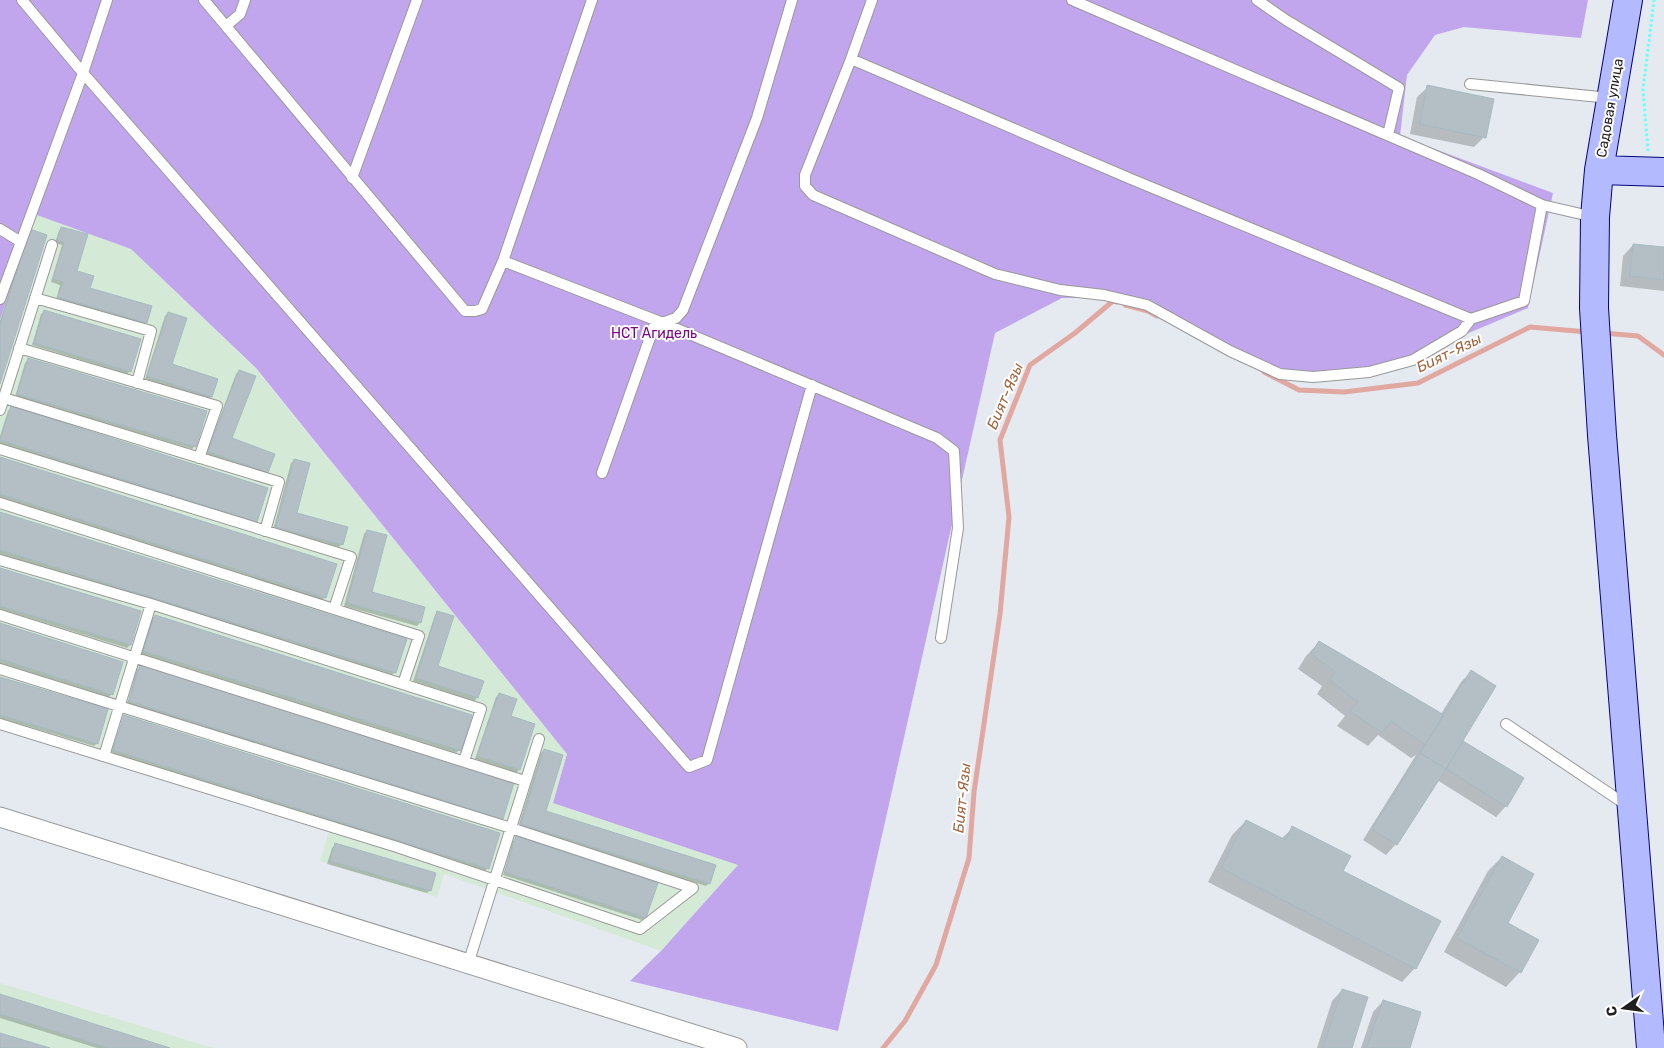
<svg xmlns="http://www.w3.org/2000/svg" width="1664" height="1048" font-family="Rubik,sans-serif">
<rect width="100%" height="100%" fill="#e4eaf0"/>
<path fill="#d5ead6" d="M 34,214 L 131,249 L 255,368 L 567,754 L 553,803 L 739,865 L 661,951 L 444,874 L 437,897 L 320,861 L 329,831 L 0,730 L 0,320 Z
M 0,983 L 213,1048 L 0,1048 Z"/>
<path fill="#c1a6ee" d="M 0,0 L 1588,0 L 1581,38 L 1464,27 L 1435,35 L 1407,75 L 1400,136 L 1553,193 L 1528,308 L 1398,363 L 1345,372 L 1297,373 L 1244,356 L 1127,298 L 1062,298 L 995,333 L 838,1031 L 630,981 L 661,951 L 738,865 L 553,803 L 567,754 L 256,368 L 131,249 L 34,214 L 0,320 Z"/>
<path fill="#0003" d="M 1428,87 L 1484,137 L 1474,147 L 1410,134 L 1417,97 Z
M 62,228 L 76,272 L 88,289 L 146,323 L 143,326 L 56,300 L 60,285 L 51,282 L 62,245 L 55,243 L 59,231 Z
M 27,234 L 0,380 L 0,321 Z
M 1633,245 L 1664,248 L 1664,291 L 1620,286 L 1623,256 Z
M 44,311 L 130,371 L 127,374 L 32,345 L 41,314 Z
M 168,313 L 171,365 L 216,380 L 211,397 L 208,400 L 145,379 L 165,316 Z
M 28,360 L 195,446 L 192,449 L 15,397 L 25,363 Z
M 239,371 L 231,438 L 274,454 L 267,473 L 264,476 L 206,454 L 236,374 Z
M 11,408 L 256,521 L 253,524 L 0,444 L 0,436 L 8,411 Z
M 0,459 L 325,597 L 322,600 L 0,498 Z
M 294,460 L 296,514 L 342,544 L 339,547 L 273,530 L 291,463 Z
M 0,514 L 395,672 L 392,675 L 0,554 Z
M 367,531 L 370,593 L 420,622 L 417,626 L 344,606 L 364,534 Z
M 0,569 L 140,612 L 130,645 L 127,648 L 0,609 Z
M 438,612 L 436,667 L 482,681 L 477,698 L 474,701 L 413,681 L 435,615 Z
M 155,616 L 459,750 L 456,753 L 141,654 L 152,619 Z
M 0,624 L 112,694 L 109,697 L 0,663 Z
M 1319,642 L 1441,714 L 1461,682 L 1471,672 L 1461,741 L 1523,779 L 1506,806 L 1496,817 L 1437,780 L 1396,844 L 1386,855 L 1363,840 L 1416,755 L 1411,758 L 1378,735 L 1368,746 L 1337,726 L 1345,716 L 1317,694 L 1322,686 L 1298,669 L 1306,656 Z
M 140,666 L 502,819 L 499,822 L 127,704 L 137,669 Z
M 0,679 L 97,743 L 94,746 L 0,718 Z
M 499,694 L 510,716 L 519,770 L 516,773 L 475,759 L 496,697 Z
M 125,717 L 488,868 L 485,871 L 111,753 L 122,720 Z
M 544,750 L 544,812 L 709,883 L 706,886 L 518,827 L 541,753 Z
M 1246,821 L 1281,839 L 1293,828 L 1342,872 L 1415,968 L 1402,982 L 1208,882 L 1232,835 Z
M 516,838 L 645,917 L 642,920 L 503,875 L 513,841 Z
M 335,845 L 430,890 L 427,893 L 327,864 L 332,848 Z
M 1502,857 L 1506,923 L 1537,941 L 1519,973 L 1506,987 L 1444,952 L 1488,871 Z
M 1342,990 L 1351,1048 L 1317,1048 L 1332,1001 Z
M 0,996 L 166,1048 L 97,1048 L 0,1018 Z
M 1383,1001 L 1409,1048 L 1361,1048 L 1373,1012 Z"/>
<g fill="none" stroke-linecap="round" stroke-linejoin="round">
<path stroke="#e1a7a1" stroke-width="5" d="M 1125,305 L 1148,311 L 1157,316
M 1603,333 L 1638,336 L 1664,355
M 1264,372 L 1299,390 L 1344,392 L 1418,383 L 1530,327 L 1587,332
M 883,1048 L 905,1021 L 936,965 L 969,858 L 974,792 L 1000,614 L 1009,517 L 1000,440 L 1030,365 L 1075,333 L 1113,301 L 1117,302"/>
</g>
<path fill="#b4bfc5" stroke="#a5bac3" d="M 1427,85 L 1494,99 L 1486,138 L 1420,124 Z
M 61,227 L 88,234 L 77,271 L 94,276 L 90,288 L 152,306 L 147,323 L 58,297 L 63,282 L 53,279 L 64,242 L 57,240 Z
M 30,229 L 47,235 L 0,384 L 0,325 Z
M 1633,244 L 1664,247 L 1664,280 L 1630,276 Z
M 44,310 L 141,339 L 131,372 L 34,343 Z
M 168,312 L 187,318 L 172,364 L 218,379 L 212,397 L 147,376 Z
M 28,358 L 207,411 L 196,447 L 17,394 Z
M 239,370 L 256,376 L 232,438 L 275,454 L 268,473 L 208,451 Z
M 11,406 L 268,488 L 257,522 L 0,440 Z
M 0,457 L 337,564 L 326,598 L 0,494 Z
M 294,459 L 310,463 L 297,513 L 348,527 L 343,545 L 276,527 Z
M 0,512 L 407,639 L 396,673 L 0,550 Z
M 367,530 L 387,535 L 372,592 L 425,607 L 421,623 L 347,603 Z
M 0,568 L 141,611 L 131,645 L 0,606 Z
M 437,611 L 454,616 L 438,666 L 484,681 L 478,698 L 416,678 Z
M 155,615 L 472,715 L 461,751 L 143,651 Z
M 0,623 L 123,662 L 113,695 L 0,659 Z
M 1319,641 L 1444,715 L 1425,745 L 1391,721 L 1382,733 L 1350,711 L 1358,702 L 1330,680 L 1335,672 L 1311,654 Z
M 140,665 L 514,783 L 503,819 L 129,701 Z
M 1471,670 L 1496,686 L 1446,769 L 1420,753 Z
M 0,677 L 108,709 L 98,744 L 0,715 Z
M 499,693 L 517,699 L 511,716 L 535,724 L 520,770 L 477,756 Z
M 124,715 L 500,833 L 489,869 L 113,750 Z
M 1463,741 L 1524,778 L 1507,807 L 1446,769 Z
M 544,749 L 563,755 L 546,811 L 716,865 L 710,884 L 521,824 Z
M 1420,753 L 1446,769 L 1397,845 L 1372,829 Z
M 1246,820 L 1286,840 L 1292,826 L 1351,856 L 1343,871 L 1441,921 L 1416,969 L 1221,868 Z
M 516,836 L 658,883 L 646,918 L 505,872 Z
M 335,843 L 436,873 L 431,891 L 330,861 Z
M 1502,856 L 1534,874 L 1508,923 L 1539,940 L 1521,973 L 1457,938 Z
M 1342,989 L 1368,997 L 1352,1048 L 1323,1048 Z
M 0,994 L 170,1048 L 108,1048 L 0,1014 Z
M 1383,1000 L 1421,1012 L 1410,1048 L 1367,1048 Z
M 0,1033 L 50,1048 L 0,1048 Z"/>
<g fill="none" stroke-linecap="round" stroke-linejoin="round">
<g stroke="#999" stroke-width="12">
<path id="lane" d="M 22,0 L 83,73 L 689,767 L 707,760 L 812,385
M 204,0 L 465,311 L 475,311 L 482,309 L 503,261 L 663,323 L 937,438 L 954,451 L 958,528 L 941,638
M 872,0 L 851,59 L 1131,179 L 1471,319 L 1524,301 L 1542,205
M 1072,0 L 1478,174 L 1542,205 L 1594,217
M 1257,0 L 1286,20 L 1399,88 L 1388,135
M 226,26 L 240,14 L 245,0
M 851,59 L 805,175 L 805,186 L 813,195 L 995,274 L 1060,290 L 1104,295 L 1147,305 L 1230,351 L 1280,374 L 1313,377 L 1369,372 L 1413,360 L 1462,331 L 1471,319
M 1470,84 L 1610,98
M 352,178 L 417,0
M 0,229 L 21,242
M 503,261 L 592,0
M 35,298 L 151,331 L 137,383
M 0,299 L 83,73 L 107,0
M 19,348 L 217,406 L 199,458
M 4,398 L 279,482 L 265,531
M 0,410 L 52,245
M 0,449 L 351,557 L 334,609
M 602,473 L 654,326 L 676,318 L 683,310 L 757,118 L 792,0
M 0,503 L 419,636 L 403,684
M 0,560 L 151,604 L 481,709 L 464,761
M 0,615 L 525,781
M 0,669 L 511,828 L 693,888
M 0,724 L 397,847 L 640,929 L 693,888
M 1506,724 L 1628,806
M 104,756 L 151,604
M 468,964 L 539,739"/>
</g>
<g stroke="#999" stroke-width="21">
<path id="street" d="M 0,817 L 737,1048"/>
</g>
<g stroke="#00037b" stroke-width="30">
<path id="secondary" d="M 1628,0 L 1599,170 L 1595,217 L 1594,308 L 1602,435 L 1651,1048
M 1599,170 L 1664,172"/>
</g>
<path stroke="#66fffa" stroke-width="3" stroke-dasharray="2.5 2.5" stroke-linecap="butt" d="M 1648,151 L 1643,90 L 1654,0"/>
<use href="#lane" stroke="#fff" stroke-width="10"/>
<use href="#street" stroke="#fff" stroke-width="19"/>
<use href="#secondary" stroke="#b4bafe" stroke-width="28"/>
</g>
<g text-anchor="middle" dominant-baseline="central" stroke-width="4" stroke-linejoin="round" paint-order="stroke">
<g font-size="14" fill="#1f1f1f" stroke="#fff">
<text transform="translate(1610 108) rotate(-80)">Садовая улица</text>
</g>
<g font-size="14" fill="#7f0386" stroke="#fff">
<text x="654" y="333">НСТ Агидель</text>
</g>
<g font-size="15" font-style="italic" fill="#a6643e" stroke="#fff">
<text transform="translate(1449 353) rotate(-26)">Бият-Язы</text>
<text transform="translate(1005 396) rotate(-67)">Бият-Язы</text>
<text transform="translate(962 798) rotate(-84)">Бият-Язы</text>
</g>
</g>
<g transform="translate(1624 1008) rotate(256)" stroke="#ffffff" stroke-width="4" paint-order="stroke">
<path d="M0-4L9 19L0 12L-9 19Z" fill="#1f1f1f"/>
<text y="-8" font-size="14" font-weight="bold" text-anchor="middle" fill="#1f1f1f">С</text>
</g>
</svg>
